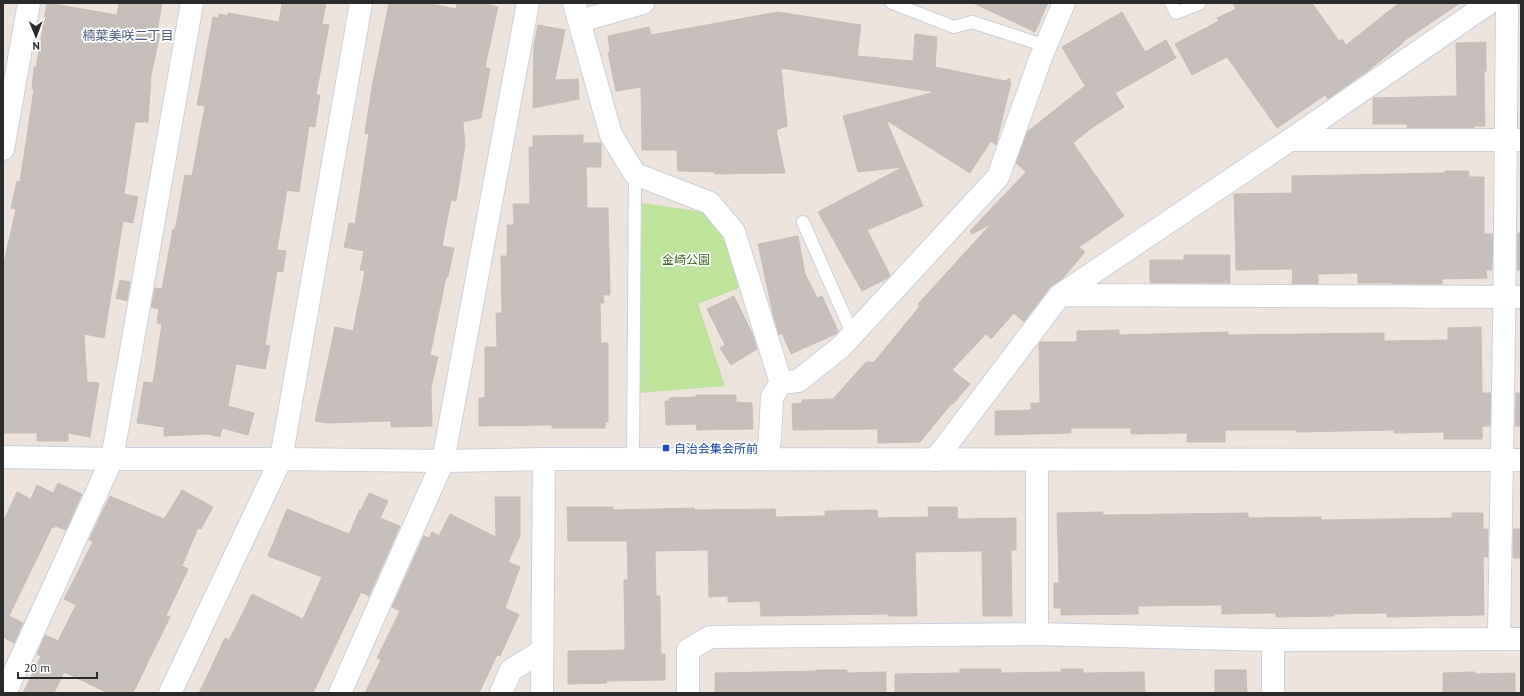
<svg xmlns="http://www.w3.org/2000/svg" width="1524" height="696" font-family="'PT Sans','Noto Sans JP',sans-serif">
<rect width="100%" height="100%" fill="#ede4dd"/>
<path fill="#bee39a" d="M 642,203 L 704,212 L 725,237 L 739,288 L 698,304 L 725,386 L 638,393 Z"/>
<path fill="#c5beba" stroke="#c8bfb7" d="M 47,3 L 117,15 L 119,3 L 162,3 L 157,33 L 160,34 L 151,75 L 148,122 L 135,122 L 124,194 L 138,197 L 133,223 L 123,221 L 104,338 L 84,334 L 87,382 L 99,383 L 90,437 L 68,433 L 68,441 L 37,441 L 37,433 L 3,433 L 3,267 L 16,209 L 11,208 L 17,181 L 20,182 L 34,89 L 32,89 L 34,67 L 36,68 Z
M 282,3 L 326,3 L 322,24 L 329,25 L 316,95 L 320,95 L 315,127 L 309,126 L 299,192 L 287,190 L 277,250 L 286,251 L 283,272 L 277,271 L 265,345 L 270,346 L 265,369 L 236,364 L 228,406 L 254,413 L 248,435 L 222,428 L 220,437 L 208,434 L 164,436 L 164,427 L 137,423 L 144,382 L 153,383 L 162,324 L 157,323 L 159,309 L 151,307 L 155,288 L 162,289 L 173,229 L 175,230 L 185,175 L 192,176 L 205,106 L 197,105 L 213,17 L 219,18 L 219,14 L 228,16 L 228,13 L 279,22 Z
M 389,3 L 427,3 L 456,9 L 457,3 L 482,3 L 498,7 L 485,67 L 490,69 L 481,118 L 463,122 L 465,146 L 456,201 L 451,200 L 442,246 L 454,248 L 448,277 L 446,277 L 430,355 L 438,357 L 431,388 L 432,426 L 391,427 L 391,421 L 328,423 L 315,421 L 335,327 L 353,331 L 365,271 L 360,270 L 364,251 L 344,247 L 349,223 L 355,224 L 369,134 L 365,133 L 372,87 Z
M 973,3 L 1048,3 L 1035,32 Z
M 1233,3 L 1312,3 L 1339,41 L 1342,39 L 1346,45 L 1399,3 L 1460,3 L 1401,43 L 1403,43 L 1366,72 L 1328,99 L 1325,95 L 1277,128 L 1227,57 L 1192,75 L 1175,44 L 1219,21 L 1217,18 L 1236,9 Z
M 778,12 L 861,25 L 857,56 L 913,61 L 915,34 L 937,37 L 935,67 L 1005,81 L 1010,78 L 1010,82 L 1011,82 L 996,145 L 991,141 L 970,173 L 886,120 L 923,206 L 867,230 L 890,275 L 888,278 L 862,291 L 818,212 L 903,167 L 858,172 L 843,116 L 935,92 L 781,68 L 787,126 L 776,130 L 785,173 L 715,174 L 715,172 L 678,171 L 677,150 L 642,150 L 641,87 L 616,91 L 608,53 L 610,52 L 608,36 L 649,27 L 651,35 Z
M 1122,12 L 1145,52 L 1166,40 L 1176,58 L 1115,93 L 1124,107 L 1093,127 L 1073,143 L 1124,216 L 1079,247 L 1085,252 L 1062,279 L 1050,287 L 1024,322 L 1014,313 L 991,339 L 986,334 L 952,370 L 970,384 L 953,404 L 952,403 L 920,442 L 878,443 L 878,429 L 793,430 L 792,404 L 802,403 L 802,400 L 833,399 L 866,362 L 874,362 L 920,306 L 918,304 L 991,224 L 972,234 L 970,231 L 1026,172 L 1016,163 L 1027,132 L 1085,86 L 1062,47 Z
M 538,25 L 565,30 L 555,80 L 578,79 L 579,99 L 533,108 L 534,46 Z
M 1486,42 L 1486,71 L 1484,71 L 1485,126 L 1474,126 L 1474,128 L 1407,128 L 1407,124 L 1373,124 L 1373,98 L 1457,96 L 1456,43 Z
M 583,135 L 583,143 L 601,143 L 601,167 L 586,167 L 587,208 L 608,208 L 610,295 L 603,295 L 604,303 L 600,303 L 601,343 L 608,343 L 608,422 L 605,422 L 605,428 L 552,428 L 552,425 L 479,426 L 479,398 L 485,398 L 485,347 L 497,347 L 496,313 L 502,313 L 501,256 L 507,256 L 507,225 L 514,225 L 513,204 L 530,204 L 529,147 L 533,147 L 533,136 Z
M 1445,171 L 1469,171 L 1469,177 L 1484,177 L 1484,234 L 1493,234 L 1492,270 L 1486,270 L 1487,278 L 1442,279 L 1442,284 L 1392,284 L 1392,283 L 1358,283 L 1358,273 L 1318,274 L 1318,284 L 1292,284 L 1293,269 L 1236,270 L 1234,194 L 1292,193 L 1292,176 L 1445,173 Z
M 1518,233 L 1521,233 L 1521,270 L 1517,270 Z
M 798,236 L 805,274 L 817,298 L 822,296 L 838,331 L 836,334 L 791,354 L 782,333 L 779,335 L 773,314 L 758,244 Z
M 1184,255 L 1230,255 L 1230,283 L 1150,283 L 1150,260 L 1184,260 Z
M 120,280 L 130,282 L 127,301 L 116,298 Z
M 734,296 L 752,333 L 757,349 L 731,365 L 720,348 L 725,345 L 707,309 Z
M 1481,327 L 1482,393 L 1491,393 L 1490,426 L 1482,426 L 1482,439 L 1444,439 L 1444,432 L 1394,433 L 1394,430 L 1297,432 L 1297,430 L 1225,430 L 1225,442 L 1187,442 L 1187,433 L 1131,434 L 1131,428 L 1071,428 L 1071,433 L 995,435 L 995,411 L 1031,410 L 1031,403 L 1040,403 L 1039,344 L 1040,342 L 1077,342 L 1077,331 L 1119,330 L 1119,335 L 1228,332 L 1228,335 L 1384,333 L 1384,341 L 1448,340 L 1448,328 Z
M 1516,393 L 1521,393 L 1521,426 L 1515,426 Z
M 696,395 L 736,395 L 736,402 L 752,403 L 753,429 L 697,430 L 696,424 L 666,425 L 665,401 L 669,401 L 669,398 L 696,397 Z
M 58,483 L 82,494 L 66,530 L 55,526 L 54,528 L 52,527 L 9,616 L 23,623 L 14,643 L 3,637 L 3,522 L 17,492 L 31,499 L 37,485 L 53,493 Z
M 182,490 L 213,507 L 201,529 L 198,528 L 182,566 L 188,569 L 166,616 L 170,617 L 133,693 L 108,693 L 64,672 L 54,693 L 23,693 L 41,656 L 37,654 L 45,635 L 58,641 L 76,605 L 64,599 L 93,542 L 89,540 L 110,496 L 164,519 Z
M 369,493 L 388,501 L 380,518 L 400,526 L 369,596 L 361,592 L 313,693 L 199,693 L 225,638 L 229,640 L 252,594 L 303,619 L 322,577 L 268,556 L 287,509 L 349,534 L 360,509 L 361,510 Z
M 495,497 L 520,497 L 520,536 L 508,562 L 520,567 L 505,608 L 519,615 L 500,656 L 497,655 L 479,693 L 365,693 L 381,660 L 377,658 L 400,611 L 392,607 L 424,536 L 429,538 L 432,532 L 439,536 L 450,514 L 496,537 Z
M 567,507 L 613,507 L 613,510 L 694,508 L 694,510 L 775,509 L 776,517 L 825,516 L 825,511 L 877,510 L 878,518 L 929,517 L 928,507 L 957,507 L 958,519 L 1016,518 L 1016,550 L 1011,550 L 1012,616 L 983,616 L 982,551 L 915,552 L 917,616 L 889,616 L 889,614 L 761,616 L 760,601 L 728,602 L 728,596 L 709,597 L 708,550 L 655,551 L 656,596 L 660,596 L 661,654 L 665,654 L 665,680 L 606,681 L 607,683 L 568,684 L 568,651 L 625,650 L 624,580 L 628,580 L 627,541 L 568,541 Z
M 1103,512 L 1103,515 L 1248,513 L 1248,518 L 1321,517 L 1321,520 L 1452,518 L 1452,513 L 1483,513 L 1483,529 L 1488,529 L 1488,557 L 1483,557 L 1484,615 L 1387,617 L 1387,613 L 1334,614 L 1334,616 L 1276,617 L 1276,613 L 1222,614 L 1222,605 L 1138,606 L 1138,614 L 1061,615 L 1061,608 L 1054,608 L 1054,583 L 1059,583 L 1057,513 Z
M 1513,529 L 1521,529 L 1521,558 L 1513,558 Z
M 960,669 L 1001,669 L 1001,673 L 1061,672 L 1061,669 L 1083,669 L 1083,673 L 1144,672 L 1145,693 L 895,693 L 895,674 L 960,673 Z
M 817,670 L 847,670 L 847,673 L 886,672 L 886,693 L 715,693 L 715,673 L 817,671 Z
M 1215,670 L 1246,670 L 1247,693 L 1215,693 Z
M 1475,672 L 1475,674 L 1515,673 L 1515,693 L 1443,693 L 1443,673 Z"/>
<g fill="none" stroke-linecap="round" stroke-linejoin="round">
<g stroke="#cbd1dc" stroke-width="14">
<path id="lane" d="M 892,3 L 954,27 L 972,22 L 1046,46
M 1171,3 L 1176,13 L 1199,4
M 803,222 L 853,335
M 633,459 L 635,174"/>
</g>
<g stroke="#cbd1dc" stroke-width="24">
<path id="street" d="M 574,3 L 611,135 L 635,174 L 710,203 L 734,232 L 781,383
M 580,21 L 643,3
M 1290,140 L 1521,140
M 3,149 L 29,3
M 1060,295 L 1521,297
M 3,457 L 112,459 L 281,459 L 361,3
M 767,459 L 770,438 L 772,397 L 781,383 L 798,381 L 841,347 L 998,177 L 1041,57 L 1064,3
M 935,460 L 1060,295 L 1290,140 L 1489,3
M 1037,634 L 1037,460
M 1499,638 C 1503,428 1506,219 1507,9 L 1504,3
M 1273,640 L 1273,693
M 5,693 L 112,459 L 192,3
M 340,693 L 443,461 L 528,3
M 501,693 L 511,670 L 542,651
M 542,693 L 544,459
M 688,693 L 688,650 L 710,637 L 1037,634 L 1273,640 L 1521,639"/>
</g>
<g stroke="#cbd1dc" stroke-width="24">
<path id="secondary" d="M 170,693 L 281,459 L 443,461 L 544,459 L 1521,460"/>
</g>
<use href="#lane" stroke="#fff" stroke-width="12"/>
<use href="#street" stroke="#fff" stroke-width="22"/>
<use href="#secondary" stroke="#fff" stroke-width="22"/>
</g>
<rect fill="#1a4fb4" stroke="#fff" stroke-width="1.5" x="662" y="444" width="8" height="8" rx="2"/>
<g text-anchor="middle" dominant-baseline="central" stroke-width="3.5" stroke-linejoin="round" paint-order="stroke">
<g font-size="12" fill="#37681b" stroke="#fff">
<text x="686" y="259">金崎公園</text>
</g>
<g font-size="12" fill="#164399" stroke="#fff" text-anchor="start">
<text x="674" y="448">自治会集会所前</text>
</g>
<g font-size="13" fill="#4b5b7c" stroke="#fff">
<text x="128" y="35">楠葉美咲二丁目</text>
</g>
</g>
<rect width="1524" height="696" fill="none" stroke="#2b2b2b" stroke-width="8"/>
<g transform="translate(36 36) rotate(179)" stroke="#ffffff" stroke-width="3" paint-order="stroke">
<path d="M0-3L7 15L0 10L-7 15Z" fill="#2b2b2b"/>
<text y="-6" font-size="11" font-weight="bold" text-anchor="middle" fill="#2b2b2b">N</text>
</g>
<path d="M18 672v6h79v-6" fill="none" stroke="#2b2b2b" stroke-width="2"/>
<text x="24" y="672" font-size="12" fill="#2b2b2b" stroke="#ffffff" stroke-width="3" paint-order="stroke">20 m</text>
</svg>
